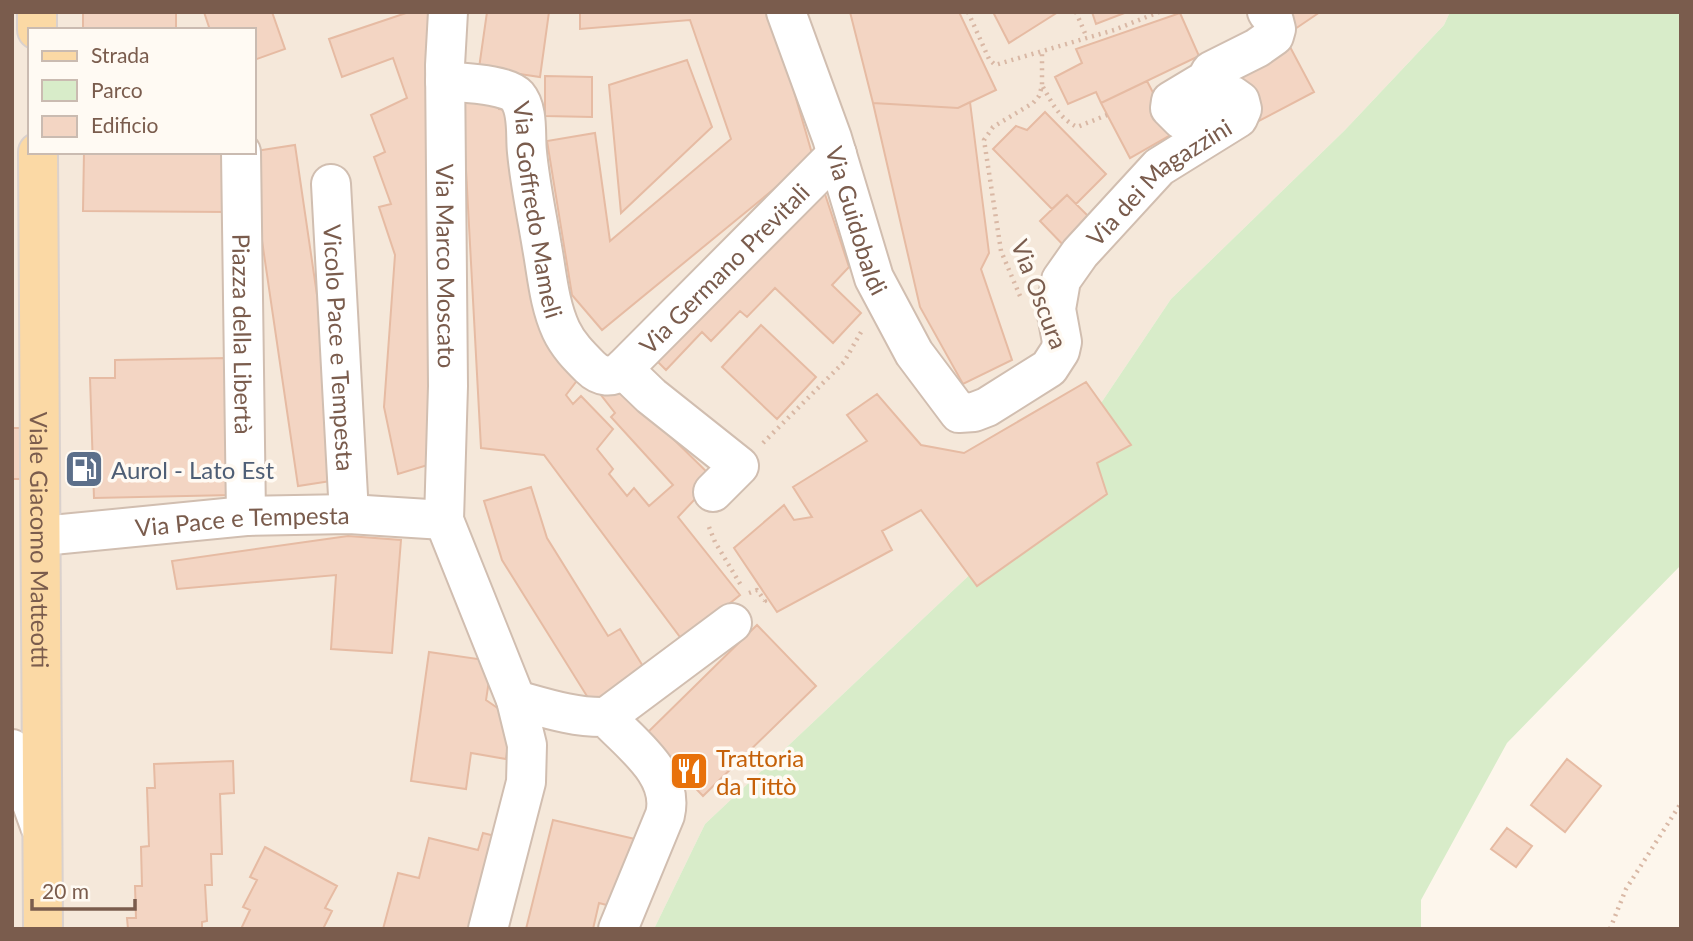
<svg xmlns="http://www.w3.org/2000/svg" width="1693" height="941" font-family="Lato,sans-serif">
<rect width="100%" height="100%" fill="#fdf6ec"/>
<path fill="#f5e8da" fill-rule="evenodd" d="M 12,12 L 1450,12 L 1444,25 L 1345,130 L 1171,299 L 1013,534 L 705,824 L 654,929 L 12,929 ZM 30,30 L 254,30 L 254,152 L 30,152 Z"/>
<path fill="#d8ecc9" d="M 1450,12 L 1681,12 L 1681,565 L 1507,743 L 1421,900 L 1421,929 L 654,929 L 705,824 L 1013,534 L 1171,299 L 1345,130 L 1444,25 Z"/>
<path fill="#f3d5c3" stroke="#e6bba3" stroke-width="2" d="M 83,12 L 176,12 L 176,30 L 83,30 Z
M 204,12 L 272,12 L 285,49 L 254,60 L 254,30 L 210,30 Z
M 409,12 L 431,12 L 431,464 L 398,474 L 384,407 L 395,255 L 379,207 L 391,204 L 374,157 L 385,152 L 371,115 L 407,98 L 393,58 L 342,77 L 329,39 Z
M 487,12 L 549,12 L 540,77 L 479,68 Z
M 580,12 L 771,12 L 813,157 L 602,330 L 572,295 L 547,141 L 595,133 L 610,241 L 731,139 L 690,20 L 580,29 Z
M 850,12 L 959,12 L 996,90 L 958,108 L 873,103 Z
M 993,12 L 1058,12 L 1009,43 Z
M 1092,12 L 1127,12 L 1096,24 Z
M 1281,12 L 1320,12 L 1295,29 Z
M 1180,13 L 1199,56 L 1101,103 L 1096,92 L 1068,104 L 1055,77 L 1082,63 L 1076,49 Z
M 1289,45 L 1314,92 L 1257,122 L 1232,75 Z
M 687,60 L 712,127 L 621,213 L 609,85 Z
M 545,76 L 592,77 L 592,117 L 545,116 Z
M 1147,81 L 1174,133 L 1130,158 L 1101,103 Z
M 462,96 L 498,97 L 499,109 L 517,111 L 582,374 L 566,395 L 573,404 L 581,396 L 613,429 L 597,449 L 613,469 L 609,474 L 627,496 L 634,488 L 649,506 L 673,485 L 611,417 L 615,413 L 601,395 L 619,378 L 656,422 L 714,479 L 678,517 L 740,595 L 683,641 L 544,455 L 481,448 Z
M 970,102 L 989,253 L 981,269 L 1012,360 L 963,384 L 920,307 L 873,103 L 958,108 Z
M 1045,112 L 1106,174 L 1076,204 L 1067,195 L 1052,209 L 993,149 L 1016,126 L 1027,130 Z
M 295,145 L 344,479 L 298,486 L 249,152 Z
M 84,152 L 229,152 L 228,212 L 83,211 Z
M 821,182 L 849,267 L 832,285 L 861,313 L 833,343 L 775,288 L 747,317 L 740,311 L 711,341 L 702,332 L 666,370 L 655,359 Z
M 1067,195 L 1098,226 L 1070,252 L 1040,221 Z
M 761,325 L 816,377 L 777,419 L 722,367 Z
M 228,358 L 232,495 L 94,498 L 90,378 L 115,378 L 115,360 Z
M 1086,382 L 1131,445 L 1097,463 L 1107,494 L 977,586 L 921,510 L 882,531 L 892,550 L 777,612 L 734,548 L 784,505 L 794,520 L 812,517 L 793,487 L 867,441 L 847,415 L 877,394 L 921,445 L 964,453 Z
M 12,428 L 22,428 L 24,479 L 12,479 Z
M 531,487 L 547,538 L 608,636 L 620,629 L 649,676 L 595,709 L 502,560 L 484,501 Z
M 348,536 L 401,540 L 392,653 L 331,649 L 336,575 L 177,589 L 172,561 Z
M 757,625 L 816,686 L 703,796 L 645,735 Z
M 429,652 L 492,661 L 486,700 L 512,718 L 506,759 L 471,753 L 466,789 L 411,781 Z
M 1567,759 L 1601,786 L 1565,832 L 1531,805 Z
M 233,761 L 234,793 L 220,794 L 222,854 L 211,854 L 212,885 L 205,885 L 207,921 L 202,922 L 202,929 L 128,929 L 127,918 L 136,918 L 135,886 L 142,886 L 141,847 L 149,846 L 147,788 L 155,788 L 154,764 Z
M 553,820 L 635,839 L 618,908 L 599,903 L 593,929 L 526,929 Z
M 1507,828 L 1532,846 L 1516,867 L 1491,849 Z
M 483,833 L 503,838 L 479,929 L 383,929 L 398,873 L 419,878 L 429,838 L 478,850 Z
M 265,847 L 337,886 L 325,908 L 332,911 L 323,929 L 241,929 L 250,910 L 243,907 L 257,880 L 250,877 Z"/>
<g fill="none" stroke-linecap="round" stroke-linejoin="round">
<g stroke="#d1beb0" stroke-width="42">
<g id="minor">
<path id="s1" d="M 448,12 L 445,65 L 448,386 L 444,520 L 516,700 L 527,745 L 526,782 L 488,929"/>
<path id="s2" d="M 786,12 L 832,138 L 874,278 L 914,353 L 959,413 L 974,412 L 987,407 L 1049,368 L 1060,351 L 1062,342 L 1056,309 L 1061,280 L 1080,253 L 1159,167 L 1238,118 L 1242,109 L 1240,101 L 1233,96 L 1181,119 L 1170,108 L 1171,101 L 1206,80 L 1211,71 L 1257,48 L 1274,36 L 1276,29 L 1274,21 L 1267,12"/>
<path id="s3" d="M 445,81 C 461,83 507,84 517,96 C 529,110 525,135 527,152 C 530,184 537,216 542,247 C 547,274 549,304 561,330 C 568,345 579,356 590,367 C 600,377 612,379 623,369 L 837,154"/>
<path id="s4" d="M 241,152 L 246,516"/>
<path id="s5" d="M 331,184 L 349,514"/>
<path d="M 623,369 L 651,396 L 739,466 L 713,492"/>
<path id="s6" d="M 42,536 L 246,516 L 349,514 L 444,520"/>
<path d="M 516,700 C 545,708 575,718 606,717 C 631,744 675,774 665,815 L 618,929"/>
<path d="M 606,717 L 732,623"/>
<path d="M 12,749 L 40,826"/>
</g>
</g>
<g stroke="#dad1cd" stroke-width="42">
<g id="major">
<path d="M 37,12 L 37,30"/>
<path id="s7" d="M 38,152 L 43,929"/>
</g>
</g>
<path stroke="#d9b8a5" stroke-width="4.5" stroke-dasharray="2 5" stroke-linecap="butt" d="M 968,12 L 989,59 L 995,65 L 1114,30 L 1159,12
M 1076,12 L 1087,38
M 1043,87 C 1052,103 1059,118 1077,127 L 1107,115
M 1020,296 L 1001,251 L 984,140 L 993,127 L 1033,103 L 1039,96 L 1042,86 L 1042,51
M 763,443 L 844,362 L 861,332
M 709,527 L 715,542 L 742,587
M 749,593 L 757,590 L 765,601 L 762,603
M 1610,929 L 1626,889 L 1681,803"/>
<use href="#minor" stroke="#fff" stroke-width="38"/>
<use href="#major" stroke="#fbd9a5" stroke-width="38"/>
</g>
<defs>
<g id="fuel-square" transform="scale(2.0125)"><rect x="-9" y="-9" width="18" height="18" rx="4" fill="#5c6f8a" stroke="#fffaf3"/><path d="M-5.5-6h7V0h2V4h1.3V-2.5L3-4.5l.8-.8L6-3V5H2.5V1h-1V6h-7ZM-4.2-4.7v3.2H.2V-4.7Z" fill="#fff"/></g>
<g id="restaurant-square" transform="scale(2.0125)"><rect x="-9" y="-9" width="18" height="18" rx="4" fill="#e8710a" stroke="#fffaf3"/><path d="M-5-6h1v4h1v-4h1v4h1v-4h1v5L-1.5 .5V6h-2V.5L-5-1ZM5-6V6H3V1.5H1.5Q1.5-4 5-6Z" fill="#fff"/></g>
</defs>
<g fill-rule="evenodd">
<use href="#fuel-square" x="84" y="469"/>
<use href="#restaurant-square" x="689" y="771"/>
</g>
<g text-anchor="middle" dominant-baseline="central" stroke-width="7" stroke-linejoin="round" paint-order="stroke">
<g font-size="24" fill="#7a5c4d" stroke="#fffaf3">
<text stroke="none"><textPath href="#s2" startOffset="775">Via dei Magazzini</textPath></text>
<text stroke="none"><textPath href="#s3" startOffset="191">Via Goffredo Mameli</textPath></text>
<text stroke="none"><textPath href="#s2" startOffset="220">Via Guidobaldi</textPath></text>
<text stroke="none"><textPath href="#s1" startOffset="254">Via Marco Moscato</textPath></text>
<text stroke="none"><textPath href="#s3" startOffset="541">Via Germano Previtali</textPath></text>
<text transform="translate(1040 294) rotate(69)">Via Oscura</text>
<text stroke="none"><textPath href="#s4" startOffset="182">Piazza della Libertà</textPath></text>
<text stroke="none"><textPath href="#s5" startOffset="164">Vicolo Pace e Tempesta</textPath></text>
<text stroke="none"><textPath href="#s6" startOffset="201">Via Pace e Tempesta</textPath></text>
<text stroke="none"><textPath href="#s7" startOffset="388">Viale Giacomo Matteotti</textPath></text>
</g>
<g font-size="24" fill="#4e5e75" stroke="#fffaf3" text-anchor="start">
<text x="111" y="469">Aurol - Lato Est</text>
</g>
<g font-size="24" fill="#c56008" stroke="#fffaf3" text-anchor="start">
<text x="716" y="757">Trattoria<tspan x="716" dy="28">da Tittò</tspan></text>
</g>
</g>
<rect width="1693" height="941" fill="none" stroke="#7a5c4d" stroke-width="28"/>
<rect x="28" y="28" width="228" height="126" fill="#fffaf3" stroke="#cabbb1" stroke-width="2"/>
<rect x="42" y="51" width="35" height="10" fill="#fbd9a5" stroke="#cabbb1" stroke-width="2"/>
<text x="91" y="63" font-size="21" fill="#7a5c4d">Strada</text>
<rect x="42" y="80" width="35" height="21" fill="#d8ecc9" stroke="#cabbb1" stroke-width="2"/>
<text x="91" y="98" font-size="21" fill="#7a5c4d">Parco</text>
<rect x="42" y="116" width="35" height="21" fill="#f3d5c3" stroke="#cabbb1" stroke-width="2"/>
<text x="91" y="133" font-size="21" fill="#7a5c4d">Edificio</text>
<path d="M32 899v10h103v-10" fill="none" stroke="#7a5c4d" stroke-width="3.5"/>
<text x="42" y="899" font-size="21" fill="#7a5c4d" stroke="#fffaf3" stroke-width="5" paint-order="stroke">20 m</text>
</svg>
